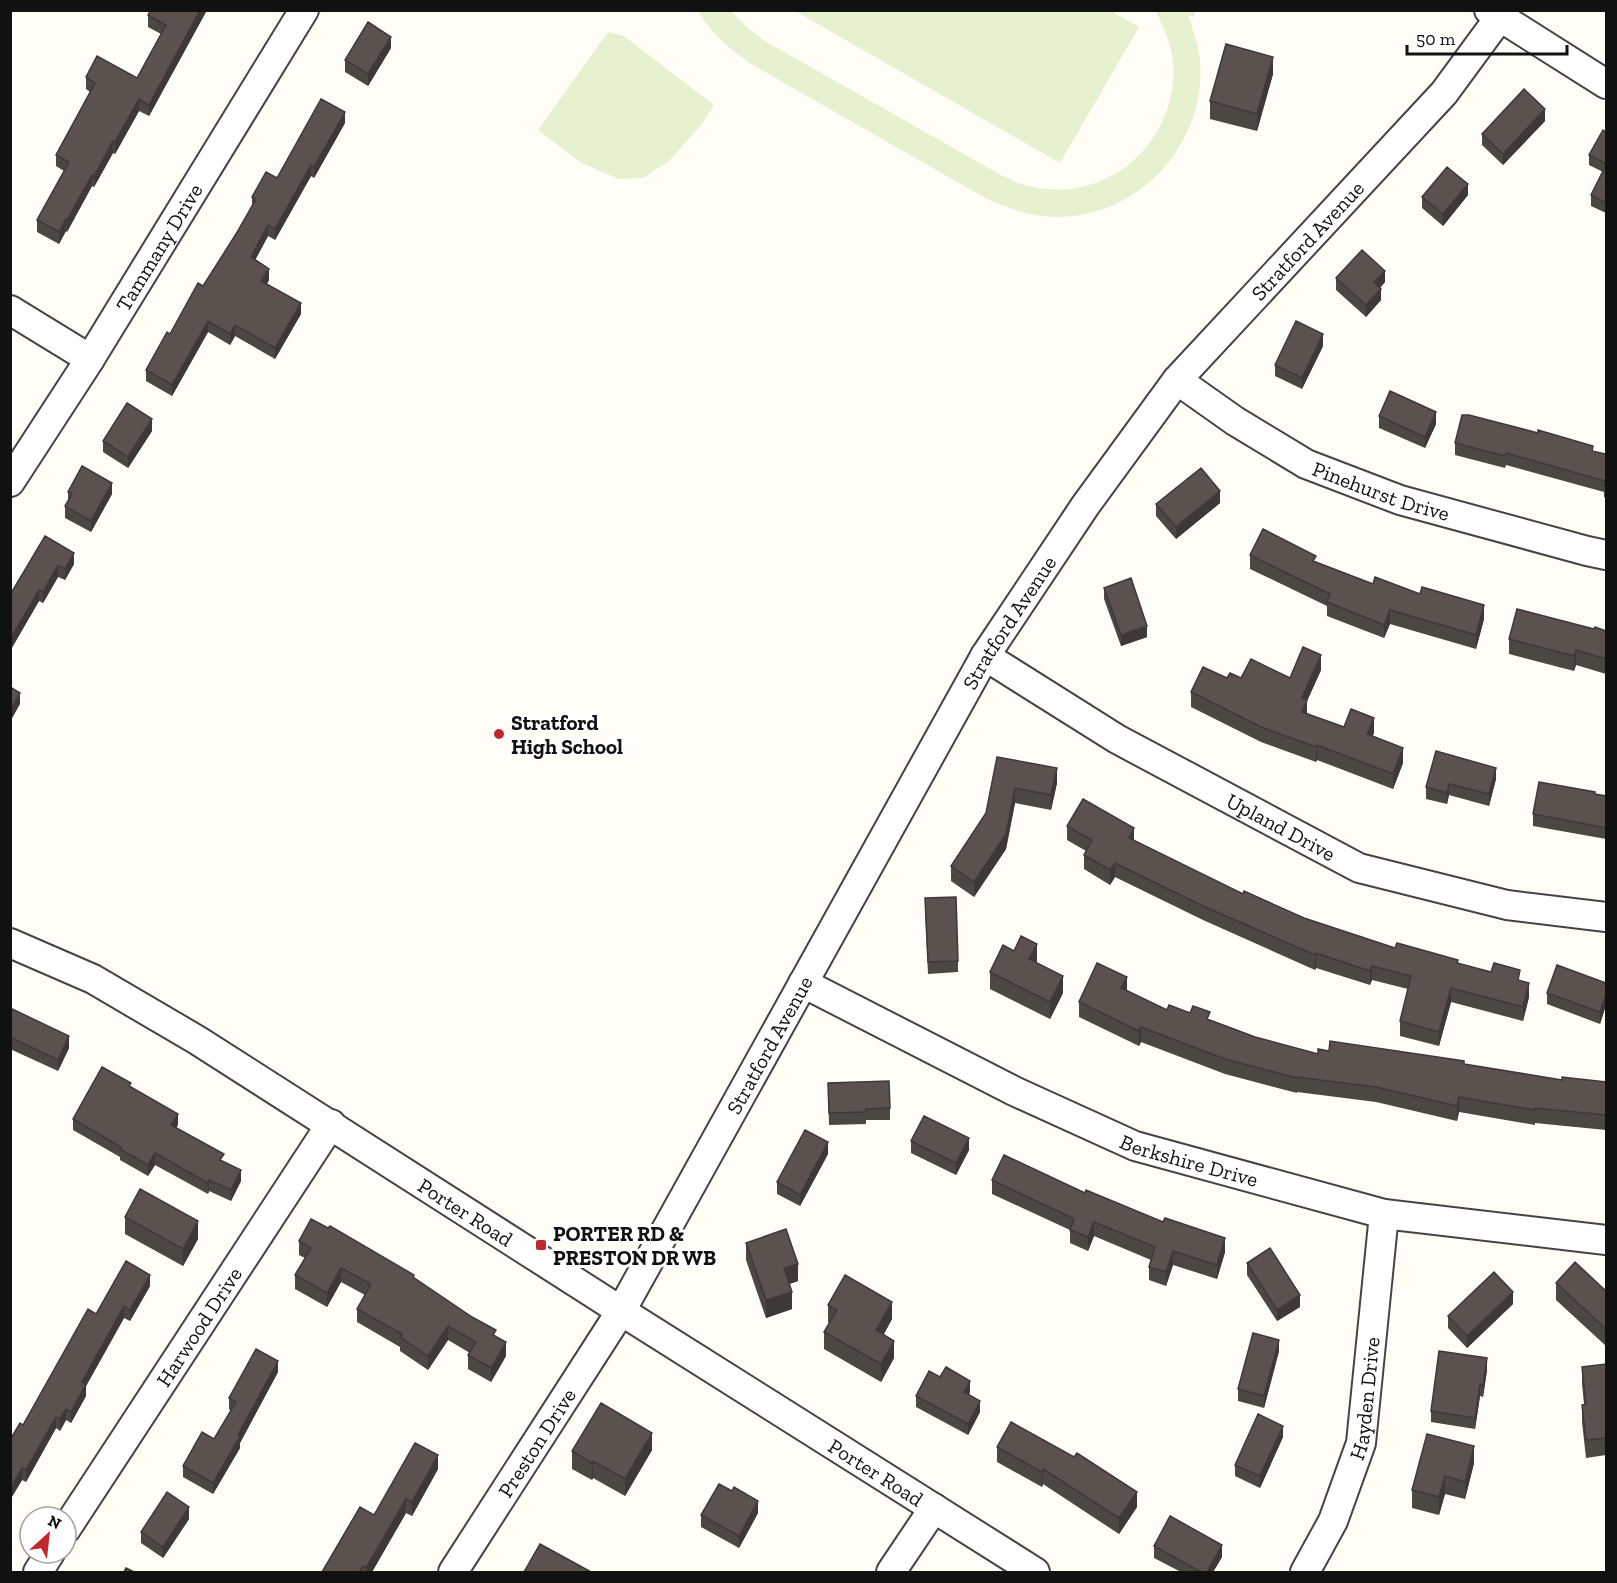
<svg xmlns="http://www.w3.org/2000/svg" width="1617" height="1583" font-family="'Zilla Slab',serif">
<rect width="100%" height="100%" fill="#fffdf5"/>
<path fill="#e6f2cf" d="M 1109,10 L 1139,27 L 1060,163 L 795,11 Z
M 698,11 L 731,11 L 750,30 L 765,41 L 999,174 C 1010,180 1021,185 1033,187 C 1110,203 1179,140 1173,62 C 1171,44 1164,27 1155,11 L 1197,11 L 1193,17 L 1188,15 C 1193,29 1198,44 1200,59 C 1207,136 1150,207 1073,216 C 1042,220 1013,211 985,198 L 751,64 C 730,49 711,34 698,11 Z
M 608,32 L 624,36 L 714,105 L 702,124 L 669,161 L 643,178 L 619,179 L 597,170 L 580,162 L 538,130 Z"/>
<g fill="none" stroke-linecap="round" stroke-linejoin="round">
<g stroke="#444" stroke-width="32">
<g id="minor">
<path d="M 1489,10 L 1606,84"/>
<path d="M 10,310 L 90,359"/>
<path id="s1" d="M 1177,380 L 1235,421 L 1306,464 L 1400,500 L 1587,551 L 1606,555"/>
<path id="s2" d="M 10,482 L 90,359 L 304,10"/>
<path id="s3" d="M 985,656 L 1117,739 L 1359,868 L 1507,905 L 1606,917"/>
<path id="s4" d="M 10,943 L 93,979 L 197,1040 L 621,1311 L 1035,1572"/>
<path id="s5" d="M 803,983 L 1014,1091 L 1135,1146 L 1384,1214 L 1606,1240"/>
<path id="s6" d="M 66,1529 L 331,1124"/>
<path d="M 38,1572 L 50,1553"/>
<path id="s7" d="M 453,1572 L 621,1311 L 985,656 L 1085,506 L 1177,380 L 1444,93 L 1505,10"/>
<path d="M 891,1572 L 934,1508"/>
<path id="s8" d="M 1305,1572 L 1333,1521 L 1361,1443 L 1384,1214"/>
</g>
</g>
<use href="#minor" stroke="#fff" stroke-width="28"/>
</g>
<path fill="#4d4742" d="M 207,10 L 149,116 L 139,111 L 115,154 L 113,153 L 94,187 L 92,186 L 67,232 L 66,231 L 59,244 L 37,232 L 37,220 L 64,171 L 56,166 L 56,155 L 90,92 L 86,89 L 86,77 L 137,78 L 161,34 L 148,27 L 148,15 Z
M 391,48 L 368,86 L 345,72 L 345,60 Z
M 1273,74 L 1257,131 L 1210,119 L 1210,101 Z
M 1545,121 L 1503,165 L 1482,145 L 1482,134 Z
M 345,123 L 314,178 L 311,176 L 275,240 L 268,236 L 255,260 L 269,280 L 267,284 L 301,314 L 275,359 L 235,336 L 230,345 L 208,332 L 172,396 L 146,381 L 146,370 L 203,286 L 236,234 L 252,205 L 252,197 Z
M 1606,132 L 1606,213 L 1591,206 L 1591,195 L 1603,172 L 1589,165 L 1589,155 Z
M 1468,195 L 1443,226 L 1422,208 L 1422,197 Z
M 1336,278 L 1385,282 L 1380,288 L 1381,300 L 1366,317 L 1336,290 Z
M 1323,346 L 1302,389 L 1275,376 L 1275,365 Z
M 1379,416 L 1436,424 L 1425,448 L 1379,428 Z
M 152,431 L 128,468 L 103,452 L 103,441 Z
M 1455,443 L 1593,451 L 1606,454 L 1606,498 L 1604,497 L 1604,492 L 1506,465 L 1505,468 L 1455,455 Z
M 68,492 L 112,494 L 91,532 L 65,518 L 65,506 L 68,502 Z
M 1220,503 L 1176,539 L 1156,516 L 1156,504 Z
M 45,536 L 74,564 L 65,580 L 58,577 L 43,603 L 39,601 L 10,651 Z
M 1250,555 L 1316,562 L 1373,584 L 1484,619 L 1476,649 L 1390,624 L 1384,638 L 1327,616 L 1327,606 L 1250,569 Z
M 1104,588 L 1147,637 L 1121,646 L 1104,599 Z
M 1594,629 L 1606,631 L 1606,674 L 1576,665 L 1574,671 L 1509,654 L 1509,639 Z
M 1321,670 L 1307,701 L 1307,714 L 1344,727 L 1374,733 L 1372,736 L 1403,763 L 1393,789 L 1317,760 L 1316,762 L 1261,742 L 1191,707 L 1191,692 L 1227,678 L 1290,678 Z
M 1436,751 L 1496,779 L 1489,806 L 1449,795 L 1447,804 L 1426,799 L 1426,787 Z
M 997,757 L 1057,783 L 1051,810 L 1015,803 L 1006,849 L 974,897 L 951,881 L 951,866 L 986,813 Z
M 1595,794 L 1606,796 L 1606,839 L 1533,826 L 1533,814 Z
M 1067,826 L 1134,841 L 1243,894 L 1304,918 L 1395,948 L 1458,963 L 1520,981 L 1529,997 L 1523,1021 L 1451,1002 L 1439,1046 L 1400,1036 L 1400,1021 L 1408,989 L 1372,980 L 1370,985 L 1316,968 L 1315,970 L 1203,920 L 1115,877 L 1110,885 L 1084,869 L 1084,855 L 1086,851 L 1067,840 Z
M 925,910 L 958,961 L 958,972 L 928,974 Z
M 1037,961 L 1036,963 L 1063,993 L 1050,1019 L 990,989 L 990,972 Z
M 1606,983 L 1606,1005 L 1600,1024 L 1547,1004 L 1547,993 Z
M 1127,990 L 1167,1010 L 1210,1020 L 1255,1037 L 1318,1054 L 1329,1051 L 1464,1064 L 1562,1080 L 1606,1082 L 1606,1130 L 1535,1123 L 1535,1125 L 1459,1112 L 1457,1121 L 1376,1102 L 1297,1092 L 1297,1093 L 1225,1074 L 1141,1042 L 1139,1046 L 1079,1017 L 1079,1002 Z
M 10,1008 L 69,1048 L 58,1071 L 10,1049 Z
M 828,1083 L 890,1108 L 890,1120 L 866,1120 L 866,1124 L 829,1125 Z
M 131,1087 L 178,1125 L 176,1127 L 224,1162 L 241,1181 L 231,1201 L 209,1191 L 208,1194 L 155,1165 L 148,1176 L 120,1160 L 120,1157 L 73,1130 L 73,1119 Z
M 911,1141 L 969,1150 L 956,1175 L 911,1153 Z
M 828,1154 L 800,1206 L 777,1194 L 777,1182 Z
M 992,1180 L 1085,1193 L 1225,1252 L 1217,1279 L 1173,1265 L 1166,1286 L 1149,1280 L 1149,1267 L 1151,1260 L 1094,1236 L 1088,1251 L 1070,1243 L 1070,1230 L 992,1194 Z
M 125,1217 L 198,1239 L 183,1266 L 125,1234 Z
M 299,1241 L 414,1278 L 496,1337 L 506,1356 L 491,1382 L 468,1369 L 468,1355 L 470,1353 L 448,1340 L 428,1370 L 400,1351 L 400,1347 L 357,1322 L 357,1309 L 365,1295 L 341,1282 L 327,1307 L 295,1289 L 295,1275 L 305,1258 L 299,1255 Z
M 746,1243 L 798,1281 L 789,1284 L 792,1309 L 766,1318 L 746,1260 Z
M 1247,1263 L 1300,1307 L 1277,1321 L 1247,1275 Z
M 1556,1283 L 1606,1291 L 1606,1346 L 1556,1300 Z
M 150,1286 L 130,1321 L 124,1318 L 86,1386 L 86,1396 L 71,1423 L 66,1420 L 60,1431 L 56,1428 L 26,1482 L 22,1480 L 10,1500 L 23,1425 L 96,1314 Z
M 1513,1304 L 1467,1348 L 1448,1328 L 1448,1316 Z
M 828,1305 L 892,1319 L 884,1334 L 894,1358 L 881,1382 L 824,1349 L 824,1332 L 829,1323 L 828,1322 Z
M 1279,1351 L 1264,1408 L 1238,1401 L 1238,1389 Z
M 1606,1364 L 1606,1455 L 1586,1458 L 1582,1422 L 1582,1405 L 1584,1404 L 1582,1384 L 1582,1367 Z
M 1487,1370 L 1483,1397 L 1480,1396 L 1475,1429 L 1431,1422 L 1431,1411 Z
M 278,1372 L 240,1443 L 240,1448 L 213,1494 L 183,1477 L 183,1466 L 214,1439 L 231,1411 L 229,1409 L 229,1398 Z
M 970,1392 L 969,1395 L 980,1412 L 968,1435 L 916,1407 L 916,1396 Z
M 1283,1437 L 1260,1488 L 1235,1476 L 1235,1465 Z
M 997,1447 L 1137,1507 L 1119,1534 L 1043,1484 L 1042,1487 L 997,1462 Z
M 652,1450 L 625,1496 L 593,1478 L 592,1480 L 572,1469 L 572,1451 Z
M 1474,1463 L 1465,1499 L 1445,1494 L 1439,1515 L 1412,1508 L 1412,1490 Z
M 438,1469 L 412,1516 L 406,1513 L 372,1572 L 322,1572 L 374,1515 Z
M 758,1513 L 739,1548 L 701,1527 L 701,1515 Z
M 189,1519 L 163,1558 L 141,1543 L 141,1532 Z
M 1154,1546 L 1222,1557 L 1213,1572 L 1181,1572 L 1154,1558 Z"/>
<path fill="#3f3936" d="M 200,10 L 207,10 L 149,116 L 149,105 Z
M 391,37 L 391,48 L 368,86 L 368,74 Z
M 1273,57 L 1273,74 L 1257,131 L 1257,114 Z
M 139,99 L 139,111 L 115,154 L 115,142 Z
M 1545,109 L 1545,121 L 1503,165 L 1503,154 Z
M 345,112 L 345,123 L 314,178 L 314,167 Z
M 113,141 L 113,153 L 94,187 L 94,176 Z
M 311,165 L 311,176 L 275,240 L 275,229 Z
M 92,175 L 92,186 L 67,232 L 67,220 Z
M 1468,184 L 1468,195 L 1443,226 L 1443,214 Z
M 66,219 L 66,231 L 59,244 L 59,232 Z
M 268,225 L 268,236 L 251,268 L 251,257 Z
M 269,269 L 269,280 L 261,292 L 261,281 Z
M 1385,271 L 1385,282 L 1374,294 L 1374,282 Z
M 1381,289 L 1381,300 L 1366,317 L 1366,305 Z
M 301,303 L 301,314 L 275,359 L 275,348 Z
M 208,321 L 208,332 L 172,396 L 172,385 Z
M 235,325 L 235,336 L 230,345 L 230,334 Z
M 1323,334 L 1323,346 L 1302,389 L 1302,378 Z
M 1436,412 L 1436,424 L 1425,448 L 1425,437 Z
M 152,419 L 152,431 L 128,468 L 128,457 Z
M 112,483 L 112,494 L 91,532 L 91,521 Z
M 1220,491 L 1220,503 L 1176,539 L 1176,527 Z
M 74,553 L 74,564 L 65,580 L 65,569 Z
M 58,565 L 58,577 L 43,603 L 43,592 Z
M 39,590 L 39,601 L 10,651 L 10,640 Z
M 1484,605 L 1484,619 L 1476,649 L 1476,635 Z
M 1390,610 L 1390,624 L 1384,638 L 1384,625 Z
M 1147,626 L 1147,637 L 1121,646 L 1121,635 Z
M 1576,650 L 1576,665 L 1574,671 L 1574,656 Z
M 1321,655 L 1321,670 L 1307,701 L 1307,715 L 1302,727 L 1302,698 Z
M 20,693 L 20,704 L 10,722 L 10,711 Z
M 1374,718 L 1374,733 L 1367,749 L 1367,734 Z
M 1317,745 L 1317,760 L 1316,762 L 1316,747 Z
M 1403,748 L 1403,763 L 1393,789 L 1393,774 Z
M 1057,768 L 1057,783 L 1051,810 L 1051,795 Z
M 1496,768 L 1496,779 L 1489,806 L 1489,794 Z
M 1449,784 L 1449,795 L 1447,804 L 1447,793 Z
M 1015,788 L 1015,803 L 1006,849 L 974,897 L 974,882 Z
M 1134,828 L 1134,842 L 1129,838 Z
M 1115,863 L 1115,877 L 1110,885 L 1110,870 Z
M 1037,944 L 1037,961 L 1029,976 L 1029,959 Z
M 1316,953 L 1316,968 L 1315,970 L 1315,955 Z
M 1372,966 L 1372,980 L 1370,985 L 1370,971 Z
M 1063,976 L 1063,993 L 1050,1019 L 1050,1002 Z
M 1127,977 L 1127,992 L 1121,988 Z
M 1529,983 L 1529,997 L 1523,1021 L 1523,1007 Z
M 1451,988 L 1451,1002 L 1439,1046 L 1439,1032 Z
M 1606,994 L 1606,1005 L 1600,1024 L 1600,1012 Z
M 1141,1027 L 1141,1042 L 1139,1046 L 1139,1031 Z
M 69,1036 L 69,1048 L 58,1071 L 58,1060 Z
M 1459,1097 L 1459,1112 L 1457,1121 L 1457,1106 Z
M 178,1114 L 178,1125 L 171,1136 L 171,1125 Z
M 969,1138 L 969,1150 L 956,1175 L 956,1163 Z
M 828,1142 L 828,1154 L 800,1206 L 800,1195 Z
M 155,1153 L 155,1165 L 148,1176 L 148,1165 Z
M 241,1170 L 241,1181 L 231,1201 L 231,1190 Z
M 209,1180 L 209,1191 L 208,1194 L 208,1183 Z
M 198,1221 L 198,1239 L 183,1266 L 183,1249 Z
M 1094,1222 L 1094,1236 L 1088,1251 L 1088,1237 Z
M 1225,1238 L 1225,1252 L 1217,1279 L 1217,1265 Z
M 1173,1251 L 1173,1265 L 1166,1286 L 1166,1272 Z
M 798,1264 L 798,1281 L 784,1286 L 784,1268 Z
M 341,1268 L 341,1282 L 327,1307 L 327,1293 Z
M 150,1275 L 150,1286 L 130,1321 L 130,1310 Z
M 792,1292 L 792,1309 L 766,1318 L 766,1300 Z
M 1513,1292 L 1513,1304 L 1467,1348 L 1467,1336 Z
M 1300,1295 L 1300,1307 L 1277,1321 L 1277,1310 Z
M 892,1302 L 892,1319 L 876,1347 L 876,1330 Z
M 124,1306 L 124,1318 L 86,1386 L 86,1396 L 71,1423 L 71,1412 L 82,1382 Z
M 448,1326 L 448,1340 L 428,1370 L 428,1356 Z
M 1279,1340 L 1279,1351 L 1264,1408 L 1264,1396 Z
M 894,1341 L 894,1358 L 881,1382 L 881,1364 Z
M 506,1342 L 506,1356 L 491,1382 L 491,1368 Z
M 1487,1358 L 1487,1370 L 1483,1397 L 1483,1385 Z
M 278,1361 L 278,1372 L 240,1443 L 240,1448 L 213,1494 L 213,1483 Z
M 970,1381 L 970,1392 L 964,1403 L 964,1392 Z
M 1480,1384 L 1480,1396 L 1475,1429 L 1475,1418 Z
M 980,1401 L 980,1412 L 968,1435 L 968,1424 Z
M 66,1409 L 66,1420 L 60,1431 L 60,1419 Z
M 56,1417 L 56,1428 L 26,1482 L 26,1470 Z
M 1283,1426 L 1283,1437 L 1260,1488 L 1260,1476 Z
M 652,1433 L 652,1450 L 625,1496 L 625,1479 Z
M 1474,1446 L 1474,1463 L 1465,1499 L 1465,1482 Z
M 438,1455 L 438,1469 L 412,1516 L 412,1502 Z
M 593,1461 L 593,1478 L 592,1480 L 592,1463 Z
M 22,1468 L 22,1480 L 10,1500 L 10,1489 Z
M 1043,1469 L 1043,1484 L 1042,1487 L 1042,1472 Z
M 1445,1476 L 1445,1494 L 1439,1515 L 1439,1497 Z
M 1137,1492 L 1137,1507 L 1119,1534 L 1119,1518 Z
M 406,1499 L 406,1513 L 372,1572 L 366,1572 L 366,1568 Z
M 758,1501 L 758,1513 L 739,1548 L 739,1536 Z
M 189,1507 L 189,1519 L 163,1558 L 163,1547 Z
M 1222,1545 L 1222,1557 L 1213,1572 L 1207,1572 Z"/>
<path fill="#5a524d" stroke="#3f3936" stroke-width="1.5" d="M 151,10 L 200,10 L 149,105 L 139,99 L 115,142 L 113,141 L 94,176 L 92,175 L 67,220 L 66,219 L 59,232 L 37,220 L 69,162 L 56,155 L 95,83 L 86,77 L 97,56 L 137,78 L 166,25 L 148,15 Z
M 368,22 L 391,37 L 368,74 L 345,60 Z
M 1226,44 L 1273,57 L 1257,114 L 1210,101 Z
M 1524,89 L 1545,109 L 1503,154 L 1482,134 Z
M 321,99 L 345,112 L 314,167 L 311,165 L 275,229 L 268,225 L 251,257 L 269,269 L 261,281 L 301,303 L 275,348 L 235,325 L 230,334 L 208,321 L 172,385 L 146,370 L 167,332 L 170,334 L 198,283 L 203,286 L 236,234 L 256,199 L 252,197 L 266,172 L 277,178 Z
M 1603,130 L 1606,132 L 1606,164 L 1589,155 Z
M 1606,165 L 1606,203 L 1591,195 Z
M 1447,167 L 1468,184 L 1443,214 L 1422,197 Z
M 1362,250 L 1385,271 L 1374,282 L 1381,289 L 1366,305 L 1336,278 Z
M 1296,321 L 1323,334 L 1302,378 L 1275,365 Z
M 1390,391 L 1436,412 L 1425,437 L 1379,416 Z
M 127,403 L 152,419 L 128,457 L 103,441 Z
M 1462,415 L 1469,415 L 1538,433 L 1538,430 L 1593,446 L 1592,451 L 1606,454 L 1606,486 L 1604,485 L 1605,481 L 1506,453 L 1505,456 L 1455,443 Z
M 82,466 L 112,483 L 91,521 L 65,506 L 72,494 L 68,492 Z
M 1201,468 L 1220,491 L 1176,527 L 1156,504 Z
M 1263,529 L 1316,556 L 1313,561 L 1373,584 L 1375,577 L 1420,594 L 1422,587 L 1484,605 L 1476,635 L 1390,610 L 1384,625 L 1327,602 L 1330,594 L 1250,555 Z
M 45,536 L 74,553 L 65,569 L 58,565 L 43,592 L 39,590 L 10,640 L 10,595 Z
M 1131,578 L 1147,626 L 1121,635 L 1104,588 Z
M 1517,609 L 1594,629 L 1595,627 L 1606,631 L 1606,659 L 1576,650 L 1574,656 L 1509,639 Z
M 1303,647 L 1321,655 L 1302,698 L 1307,700 L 1302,712 L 1344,727 L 1351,709 L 1374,718 L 1367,734 L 1403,748 L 1393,774 L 1317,745 L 1316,747 L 1261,727 L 1191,692 L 1203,667 L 1227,678 L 1230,673 L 1241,678 L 1251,659 L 1290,678 Z
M 10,687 L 20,693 L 10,711 Z
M 1436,751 L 1496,768 L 1489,794 L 1449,784 L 1447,793 L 1426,787 Z
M 997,757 L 1057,768 L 1051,795 L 1015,788 L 1006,834 L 974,882 L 951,866 L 986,813 Z
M 1539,782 L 1595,792 L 1595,794 L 1606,796 L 1606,828 L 1533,814 Z
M 1083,799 L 1134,828 L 1129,838 L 1243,894 L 1244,891 L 1304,918 L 1395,948 L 1397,943 L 1458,960 L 1457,963 L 1491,972 L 1494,963 L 1520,970 L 1518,980 L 1529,983 L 1523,1007 L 1451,988 L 1439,1032 L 1400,1021 L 1411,976 L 1372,966 L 1370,971 L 1316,953 L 1315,955 L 1203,906 L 1115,863 L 1110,870 L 1084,855 L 1092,840 L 1067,826 Z
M 956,897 L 958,961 L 928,962 L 925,898 Z
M 1021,936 L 1037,944 L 1029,959 L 1063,976 L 1050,1002 L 990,972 L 1003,945 L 1014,951 Z
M 1097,963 L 1127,977 L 1121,988 L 1167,1010 L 1169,1005 L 1190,1013 L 1193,1006 L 1210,1012 L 1207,1019 L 1255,1037 L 1318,1054 L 1318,1049 L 1329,1051 L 1330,1041 L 1464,1061 L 1464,1064 L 1562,1080 L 1562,1077 L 1606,1082 L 1606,1115 L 1535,1108 L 1535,1110 L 1459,1097 L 1457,1106 L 1376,1087 L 1297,1077 L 1297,1078 L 1225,1059 L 1141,1027 L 1139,1031 L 1079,1002 Z
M 1557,965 L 1606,983 L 1606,994 L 1600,1012 L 1547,993 Z
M 10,1008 L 69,1036 L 58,1060 L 10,1037 Z
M 102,1067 L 131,1083 L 129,1086 L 178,1114 L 171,1125 L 224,1154 L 220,1160 L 241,1170 L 231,1190 L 209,1180 L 208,1183 L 155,1153 L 148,1165 L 120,1149 L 121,1147 L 73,1119 Z
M 889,1081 L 890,1108 L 866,1109 L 866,1112 L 829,1113 L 828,1083 Z
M 924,1116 L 969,1138 L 956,1163 L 911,1141 Z
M 805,1130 L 828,1142 L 800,1195 L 777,1182 Z
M 1004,1155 L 1085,1193 L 1086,1190 L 1163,1222 L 1165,1218 L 1225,1238 L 1217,1265 L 1173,1251 L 1166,1272 L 1149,1267 L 1155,1247 L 1094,1222 L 1088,1237 L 1070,1230 L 1074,1219 L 992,1180 Z
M 140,1189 L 198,1221 L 183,1249 L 125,1217 Z
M 311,1219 L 328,1228 L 330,1226 L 414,1275 L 413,1277 L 472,1317 L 496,1330 L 493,1335 L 506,1342 L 491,1368 L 468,1355 L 476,1342 L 448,1326 L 428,1356 L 400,1337 L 402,1334 L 357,1309 L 371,1284 L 341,1268 L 327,1293 L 295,1275 L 311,1248 L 299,1241 Z
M 786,1229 L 798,1264 L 784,1268 L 792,1292 L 766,1300 L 746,1243 Z
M 1270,1248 L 1300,1295 L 1277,1310 L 1247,1263 Z
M 126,1261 L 150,1275 L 130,1310 L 124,1306 L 82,1382 L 86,1384 L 71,1412 L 66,1409 L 60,1419 L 56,1417 L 26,1470 L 22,1468 L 10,1489 L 10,1440 L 20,1423 L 23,1425 L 88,1309 L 96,1314 Z
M 1575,1262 L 1606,1291 L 1606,1329 L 1556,1283 Z
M 1494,1272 L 1513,1292 L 1467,1336 L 1448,1316 Z
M 845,1275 L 892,1302 L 876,1330 L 894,1341 L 881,1364 L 824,1332 L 837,1310 L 828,1305 Z
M 1253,1333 L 1279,1340 L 1264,1396 L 1238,1389 Z
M 256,1349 L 278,1361 L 238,1435 L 240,1436 L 213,1483 L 183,1466 L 202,1432 L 214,1439 L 236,1402 L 229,1398 Z
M 1439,1351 L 1487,1358 L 1483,1385 L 1480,1384 L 1475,1418 L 1431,1411 Z
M 1606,1364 L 1606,1438 L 1586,1440 L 1582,1405 L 1586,1404 L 1582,1367 Z
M 946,1367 L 970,1381 L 964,1392 L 980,1401 L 968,1424 L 916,1396 L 929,1371 L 940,1377 Z
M 601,1403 L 652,1433 L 625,1479 L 593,1461 L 592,1463 L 572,1451 Z
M 1258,1414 L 1283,1426 L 1260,1476 L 1235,1465 Z
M 1011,1422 L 1074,1457 L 1077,1453 L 1137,1492 L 1119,1518 L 1043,1469 L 1042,1472 L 997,1447 Z
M 1427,1434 L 1474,1446 L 1465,1482 L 1445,1476 L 1439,1497 L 1412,1490 Z
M 415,1443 L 438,1455 L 412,1502 L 406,1499 L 366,1568 L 363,1566 L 359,1572 L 322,1572 L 360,1507 L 374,1515 Z
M 719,1484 L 732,1491 L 734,1487 L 758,1501 L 739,1536 L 701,1515 Z
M 167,1492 L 189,1507 L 163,1547 L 141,1532 Z
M 1170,1516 L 1222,1545 L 1207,1572 L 1201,1572 L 1154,1546 Z
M 540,1544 L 591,1572 L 524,1572 Z
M 126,1568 L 134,1572 L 124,1572 Z"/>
<g fill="#c4262e" stroke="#fff" stroke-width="2">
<circle cx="499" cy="734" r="6"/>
<rect x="535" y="1239" width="12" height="12" rx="3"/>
</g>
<g text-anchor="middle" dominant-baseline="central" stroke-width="6" stroke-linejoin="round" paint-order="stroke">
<g font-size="21" fill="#111" stroke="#fff">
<text stroke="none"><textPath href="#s7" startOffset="1587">Stratford Avenue</textPath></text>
<text stroke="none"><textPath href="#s2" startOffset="278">Tammany Drive</textPath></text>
<text stroke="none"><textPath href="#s1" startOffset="234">Pinehurst Drive</textPath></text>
<text stroke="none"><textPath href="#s7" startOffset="1101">Stratford Avenue</textPath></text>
<text stroke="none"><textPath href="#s3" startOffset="342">Upland Drive</textPath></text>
<text stroke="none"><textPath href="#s7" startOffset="615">Stratford Avenue</textPath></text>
<text stroke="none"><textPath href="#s5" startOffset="426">Berkshire Drive</textPath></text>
<text stroke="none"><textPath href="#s4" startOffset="530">Porter Road</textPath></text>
<text stroke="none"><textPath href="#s6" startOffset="242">Harwood Drive</textPath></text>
<text stroke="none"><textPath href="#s8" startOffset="186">Hayden Drive</textPath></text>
<text stroke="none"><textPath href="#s7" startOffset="154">Preston Drive</textPath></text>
<text stroke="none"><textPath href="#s4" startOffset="1016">Porter Road</textPath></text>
</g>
<g font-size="21" font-weight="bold" fill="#111" stroke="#fff" text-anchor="start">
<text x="511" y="722">Stratford<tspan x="511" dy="24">High School</tspan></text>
<text x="553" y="1233">PORTER RD &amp;<tspan x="553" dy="24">PRESTON DR WB</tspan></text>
</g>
</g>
<rect width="1617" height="1583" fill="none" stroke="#111111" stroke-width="24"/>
<g transform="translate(48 1535) rotate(27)"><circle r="28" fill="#ffffff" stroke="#a0a0a0" stroke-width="1.5"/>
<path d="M0-4.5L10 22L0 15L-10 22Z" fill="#c4262e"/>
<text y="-9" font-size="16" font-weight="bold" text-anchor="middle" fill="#111111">N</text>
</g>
<path d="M1407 45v9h160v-9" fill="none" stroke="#111111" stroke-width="3"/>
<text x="1416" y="45" font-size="18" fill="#111111" stroke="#ffffff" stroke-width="4.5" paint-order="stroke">50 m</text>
</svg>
